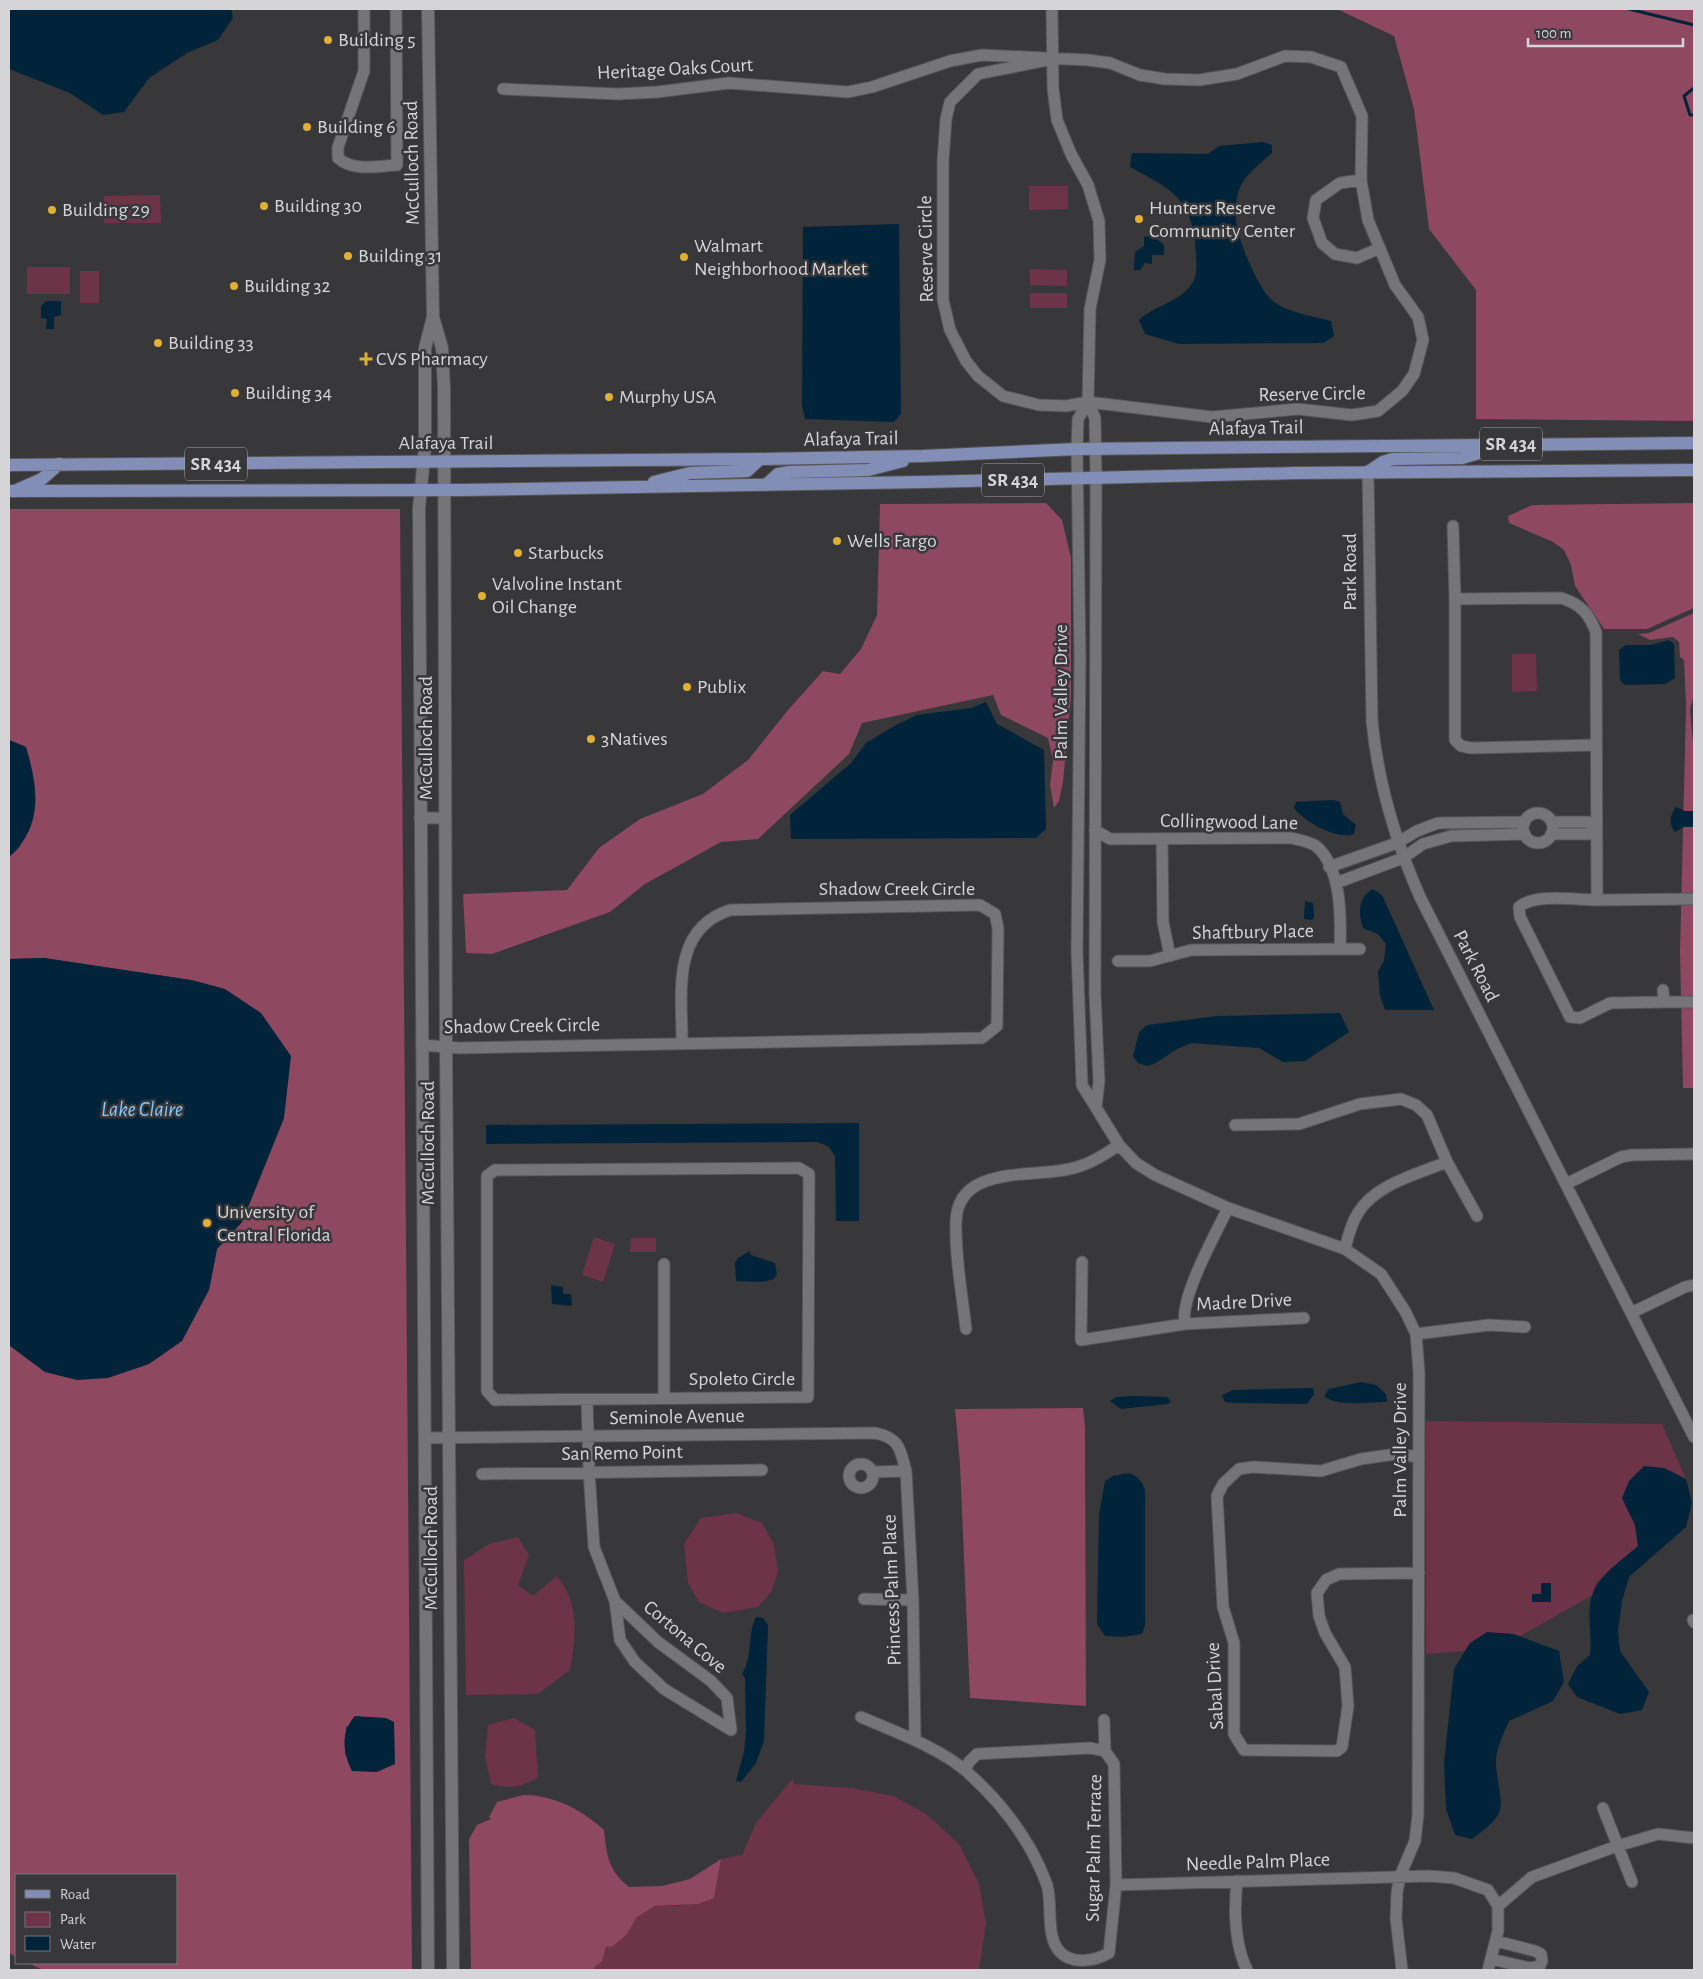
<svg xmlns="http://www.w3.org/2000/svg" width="1703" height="1979" font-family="'Alegreya Sans',sans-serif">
<rect width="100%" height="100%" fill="#38373a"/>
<path fill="#6d3347" d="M 1029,186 L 1068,186 L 1068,209 L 1029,210 Z
M 160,195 L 161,223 L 104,223 L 104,196 Z
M 27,267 L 70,267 L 70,294 L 27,294 Z
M 1030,269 L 1067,270 L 1067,286 L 1030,285 Z
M 80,271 L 99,271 L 99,303 L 80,303 Z
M 1030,293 L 1067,293 L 1067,308 L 1030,308 Z
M 1512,654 L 1536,654 L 1537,691 L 1512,692 Z
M 594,1237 L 615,1244 L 603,1282 L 582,1275 Z
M 631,1238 L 656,1238 L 656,1252 L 630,1252 Z
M 1426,1421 L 1662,1424 L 1686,1479 L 1664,1468 L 1622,1498 L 1635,1525 L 1638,1546 L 1596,1583 L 1593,1595 L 1520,1636 L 1513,1634 L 1470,1643 L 1465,1651 L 1426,1654 Z
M 736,1513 L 762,1523 L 774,1544 L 778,1572 L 771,1592 L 758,1607 L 723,1613 L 699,1602 L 688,1583 L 684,1544 L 701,1518 Z
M 518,1537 L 529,1555 L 518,1585 L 533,1596 L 557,1576 C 580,1604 576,1637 570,1670 L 538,1694 L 466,1695 L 464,1560 L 489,1544 Z
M 514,1718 L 535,1730 L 538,1777 C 521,1788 510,1789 491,1784 L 485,1757 L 488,1725 Z
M 793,1778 L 794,1784 L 852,1788 L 894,1796 L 926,1814 L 959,1844 L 979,1884 L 986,1923 L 979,1970 L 592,1970 L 602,1961 L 606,1947 L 627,1934 L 637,1917 L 655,1906 L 678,1906 L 714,1898 L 721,1859 L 742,1855 L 756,1823 Z"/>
<path fill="#8e4860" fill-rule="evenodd" d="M 1337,9 L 1694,9 L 1694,421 L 1476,419 L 1476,290 L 1429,229 L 1414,109 L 1394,36 Z
M 1046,503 L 1062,520 L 1071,558 L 1071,697 L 1063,782 L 1059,801 L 1054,808 L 1050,785 L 1053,761 L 1048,738 L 1001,715 L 993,695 L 862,723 L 849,754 L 758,839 L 721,842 L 645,884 L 610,912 L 492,954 L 466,953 L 463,894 L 567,890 L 599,848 L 640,819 L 703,794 L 748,760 L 788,710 L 823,671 L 840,674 L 861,649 L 877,615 L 880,504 Z
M 1694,503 L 1694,608 L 1647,629 L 1604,629 L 1575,586 L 1571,565 L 1564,550 L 1553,542 L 1509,523 L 1508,516 L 1532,505 Z
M 9,509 L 400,509 L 412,1970 L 43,1970 L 28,1963 L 176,1963 L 176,1875 L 16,1875 L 16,1957 L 9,1953 L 9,1345 L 45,1372 L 209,1290 L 217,1249 L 242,1222 L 284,1118 L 225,989 L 191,980 L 44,958 L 9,959 L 9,857 L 20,847 L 26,747 L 9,740 ZM 346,1726 L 395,1736 L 345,1756 Z
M 1694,613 L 1694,695 L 1690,709 L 1694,754 L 1694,1088 L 1683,1088 L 1680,952 L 1686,706 L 1684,660 L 1680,657 L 1679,642 L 1673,637 L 1650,640 L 1638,634 L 1649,633 Z
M 1083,1408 L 1085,1426 L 1086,1706 L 970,1698 L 960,1464 L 955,1409 Z
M 523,1795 C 552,1794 584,1811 604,1830 C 607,1856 608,1870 629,1887 L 662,1886 L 690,1879 L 721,1859 L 714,1898 L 698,1904 L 655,1906 L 637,1917 L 627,1934 L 613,1946 L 606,1947 L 602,1961 L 592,1970 L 471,1970 L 469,1839 L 477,1825 L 491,1819 L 489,1817 L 497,1802 Z"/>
<path fill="#01243b" d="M 9,9 L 231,9 L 233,18 L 218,40 L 187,53 L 149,78 L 124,112 L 103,115 L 70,93 L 9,69 Z
M 1263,142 L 1272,145 L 1272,153 C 1261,163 1244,175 1239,190 C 1235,201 1235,216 1237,227 C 1240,245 1260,292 1274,302 C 1289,313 1313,316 1331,321 L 1334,336 L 1323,343 L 1179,344 L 1145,334 L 1139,320 C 1155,305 1181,302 1193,282 C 1198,274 1196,261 1196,252 C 1193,199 1173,190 1130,167 L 1132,153 L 1208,154 L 1219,146 Z
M 899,224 L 901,414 L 894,422 L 805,419 L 802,405 L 803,227 Z
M 1153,236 L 1164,245 L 1164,255 L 1152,255 L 1152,264 L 1145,263 L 1140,270 L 1134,270 L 1135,252 L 1144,246 L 1144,237 Z
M 46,301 L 61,301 L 61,315 L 54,317 L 54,329 L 46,329 L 47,319 L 41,318 L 41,306 Z
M 1669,640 L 1674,644 L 1675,678 L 1665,684 L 1625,685 L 1620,680 L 1619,650 L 1626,645 L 1651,645 Z
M 986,702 L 997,724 L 1044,750 L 1046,829 L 1036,838 L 791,839 L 790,815 L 851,763 L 866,743 L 896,725 L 917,715 L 971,708 Z
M 9,740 L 26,747 C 38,787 44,826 9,857 Z
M 1333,800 L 1340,802 L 1343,814 L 1356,825 L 1354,834 C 1336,840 1305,822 1294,808 L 1296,802 Z
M 1676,807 L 1685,811 L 1694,811 L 1694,827 L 1684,827 L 1675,832 C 1668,824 1670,815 1676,807 Z
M 1373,889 L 1382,895 L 1434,1010 L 1385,1010 L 1380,996 L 1378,971 L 1384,961 L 1386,944 L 1378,934 L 1363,928 C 1358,914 1358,897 1373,889 Z
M 1305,901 L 1313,903 L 1314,918 L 1312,920 L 1304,919 Z
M 44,958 L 191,980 L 225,989 L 261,1013 L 291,1056 L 284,1118 L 242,1222 L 217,1249 L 209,1290 L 182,1341 L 149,1364 L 108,1378 L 77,1380 L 45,1372 L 9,1345 L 9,959 Z
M 1340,1013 L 1349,1032 L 1305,1061 L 1283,1062 L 1259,1048 L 1192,1043 L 1177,1049 L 1154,1064 L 1147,1066 L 1138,1063 L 1133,1056 L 1139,1032 L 1147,1025 L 1217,1016 Z
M 859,1123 L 859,1221 L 836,1221 L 835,1156 L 828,1146 L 817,1142 L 486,1144 L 486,1125 Z
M 750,1251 L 751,1255 L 775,1263 L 777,1274 L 774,1279 L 763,1282 L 736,1281 L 735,1263 L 738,1258 Z
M 551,1285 L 563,1287 L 563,1294 L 571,1294 L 572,1306 L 552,1304 Z
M 1361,1382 L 1376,1385 L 1386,1394 L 1387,1402 C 1371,1402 1335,1407 1324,1396 L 1329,1389 Z
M 1313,1388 L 1314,1394 L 1307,1404 L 1236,1403 L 1225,1402 L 1222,1395 L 1233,1390 Z
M 1136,1396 L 1167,1397 L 1171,1402 L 1167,1404 L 1121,1409 L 1110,1401 L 1116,1397 Z
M 1644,1466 L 1664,1468 L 1686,1479 L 1692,1503 L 1686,1527 L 1629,1577 L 1622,1601 L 1618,1631 L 1620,1651 L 1649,1692 L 1642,1710 L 1620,1714 L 1577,1697 L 1568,1684 L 1577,1666 L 1590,1655 C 1592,1639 1588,1621 1590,1605 C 1593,1578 1619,1563 1638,1546 L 1635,1525 L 1622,1498 L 1629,1481 Z
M 1129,1473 C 1138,1477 1142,1481 1145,1490 L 1145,1625 L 1142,1634 L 1123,1637 L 1105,1636 L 1097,1624 L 1099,1514 L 1105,1481 L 1113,1476 Z
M 1541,1583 L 1551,1583 L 1551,1602 L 1532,1602 L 1532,1594 L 1541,1594 Z
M 756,1617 L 763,1618 L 768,1625 L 764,1741 L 756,1763 L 741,1782 L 736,1781 L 744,1752 L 746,1732 L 745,1678 L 742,1674 C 753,1657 747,1635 756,1617 Z
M 1487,1632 L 1513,1634 L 1559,1651 L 1564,1682 L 1553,1701 L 1509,1721 C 1503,1735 1495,1750 1496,1766 C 1500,1807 1512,1811 1472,1839 L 1455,1835 L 1446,1809 L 1444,1763 L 1454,1669 L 1470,1643 Z
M 355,1716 L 386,1718 L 394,1722 L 395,1764 L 377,1772 L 352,1771 C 343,1753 340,1732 355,1716 Z"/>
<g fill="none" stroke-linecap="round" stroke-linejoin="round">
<path stroke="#01243b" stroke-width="3" d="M 1629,9 L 1694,25
M 1694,88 L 1684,96 L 1690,115 L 1694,115"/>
<g stroke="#565557" stroke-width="13">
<path id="street" d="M 364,9 L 364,71 L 338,147 L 338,158 C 353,172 378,166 397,165 L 396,9
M 1052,9 L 1053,88 L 1057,120 L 1071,154 L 1088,185 L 1099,221 L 1100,260 L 1090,309 L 1088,402 L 1095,418 L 1096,478 L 1095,994 L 1099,1081 L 1096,1108
M 503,89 L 618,94 L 657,92 L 729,83 L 848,92 L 872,87 L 950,61 L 982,55 L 1088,60 L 1110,63 L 1140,75 L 1165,79 L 1199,80 L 1237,74 L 1285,56 L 1311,57 L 1341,67 L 1362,116 L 1361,180 L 1368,220 L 1395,285 L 1418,317 L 1423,340 L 1414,374 L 1402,391 L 1378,411 L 1352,415 L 1298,409 L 1212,417 L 1088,402 L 1066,406 L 1039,405 L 1003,396 L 978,376 L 966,361 L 950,330 L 943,300 L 943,161 L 946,119 L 950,102 L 978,74 L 1053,59
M 1361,180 L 1340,183 L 1316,200 L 1313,218 L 1322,243 L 1335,254 L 1357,258 L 1380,248
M 1088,402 L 1078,419 L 1077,449 L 1080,658 L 1077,951 L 1082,1085 L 1119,1145 L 1136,1163 L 1155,1175 L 1228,1208 L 1345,1249 L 1381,1274 L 1405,1311 L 1416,1334 L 1419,1372 L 1418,1815 L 1415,1841 L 1400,1876 L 1397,1892 L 1396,1919 L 1402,1970
M 1368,472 L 1372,721 C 1378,783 1395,840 1420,897 L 1694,1437
M 1453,526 L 1455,599
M 1596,745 L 1471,748 L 1461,746 L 1455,740 L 1455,599 L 1561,598 C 1581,604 1589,614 1596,632 L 1597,900 L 1694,899
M1523 828a15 15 0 1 1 30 0a15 15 0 1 1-30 0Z
M 420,818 L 445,818
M 1095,830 L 1110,839 L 1291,838 C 1299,840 1309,841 1316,846 C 1342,868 1341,919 1340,949
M 1551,834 L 1589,834 L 1596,828 L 1588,822 L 1552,822
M 1162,839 L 1163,922 L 1170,956
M 1329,867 L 1397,843 L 1417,831 L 1438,823 L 1525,822
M 1336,883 L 1403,858 L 1423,844 L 1451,836 L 1525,834
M 1597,900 C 1576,900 1535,893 1519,907 L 1520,917 L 1570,1017 L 1580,1018 L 1610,1003 L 1664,1002
M 1118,961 L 1150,961 L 1191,950 L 1360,949
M 1663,990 L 1664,1002 L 1694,1002
M 422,1045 L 459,1048 L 982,1038 L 997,1026 L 998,928 L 995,914 L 980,905 L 730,910 C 671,929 682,993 682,1042
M 1235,1125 L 1299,1124 L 1360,1104 L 1401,1099 L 1416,1105 L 1427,1115 L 1447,1162 L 1477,1216
M 799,1168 L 809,1174 L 808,1397 L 495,1400 L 487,1391 L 487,1176 L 495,1170 Z
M 1566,1184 L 1621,1157 L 1632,1155 L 1694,1154
M 1345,1249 C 1348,1236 1351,1224 1358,1213 C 1375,1184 1418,1174 1447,1162
M 1082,1262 L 1081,1340 L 1185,1324 L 1304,1318
M 1631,1313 L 1685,1287 L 1694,1285
M 1185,1324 C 1179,1299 1216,1233 1228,1208
M 966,1329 C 962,1294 955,1257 956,1222 C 957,1167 1026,1177 1064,1170 C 1085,1167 1101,1157 1119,1145
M 1416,1334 L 1489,1325 L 1525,1327
M 664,1398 L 664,1264
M 587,1400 L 589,1471 L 594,1547 L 615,1601 L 620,1640 L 635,1662 L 664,1689 L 731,1730 L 727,1698 L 711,1681 L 658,1642 L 615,1601
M 425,1438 L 875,1433 C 900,1438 900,1449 906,1471
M849 1476a12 12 0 1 1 24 0a12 12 0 1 1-24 0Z
M 872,1472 L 906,1471 L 913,1600 L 915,1740
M 482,1474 L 762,1470
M 1419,1573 L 1339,1574 L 1326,1580 L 1317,1593 L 1319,1616 L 1325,1633 L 1345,1667 L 1348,1706 L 1342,1747 L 1337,1751 L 1244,1750 L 1234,1734 L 1234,1643 L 1223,1607 L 1217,1496 L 1223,1484 L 1239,1469 L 1253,1467 L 1321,1471 L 1361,1459 L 1396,1454 L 1419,1457
M 864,1599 L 913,1600
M 1693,1620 L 1694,1622
M 861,1717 C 893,1731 940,1748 966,1771 C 1001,1802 1031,1841 1047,1885 C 1053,1905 1045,1936 1060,1952 C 1072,1965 1095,1961 1109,1953 L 1116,1885 L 1114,1764 L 1105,1751
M 965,1770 L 969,1762 L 977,1754 L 1090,1748 L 1105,1751 L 1104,1720
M 1603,1808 L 1632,1882
M 1237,1881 C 1234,1910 1234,1943 1247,1970
M 1116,1885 L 1429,1876 L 1454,1878 L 1488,1890 L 1498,1906
M 1491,1959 L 1530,1968 L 1540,1966 L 1542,1961 L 1541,1954 L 1535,1951 L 1496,1941
M 1488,1970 L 1498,1931 L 1498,1906 L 1532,1877 L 1617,1846 L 1658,1834 L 1694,1838"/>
</g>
<g stroke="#565557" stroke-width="14">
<path id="secondary" d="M 433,317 L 442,348 L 444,388 L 446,1048 L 453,1970
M 428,1970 L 419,508 L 425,447 L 425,348 L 433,317 L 428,9"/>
</g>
<g stroke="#565557" stroke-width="14">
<path id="primary" d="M 9,465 L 760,459 L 923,456 L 1077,449 L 1694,443
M 1368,472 L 1383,462 L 1393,459 L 1462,458 L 1493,449
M 654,482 L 690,473 L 747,471 L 760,459
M 766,485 L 778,474 L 790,472 L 868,470 L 903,461
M 19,489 L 42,479 L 59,464
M 9,491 L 461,490 L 923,482 L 1296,473 L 1694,470"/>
</g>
<use href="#street" stroke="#757477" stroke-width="11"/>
<use href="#secondary" stroke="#757477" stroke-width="12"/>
<use href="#primary" stroke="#838eb7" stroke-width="12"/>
</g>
<g fill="#e0b034" stroke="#38373a" stroke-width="2">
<circle cx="328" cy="40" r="5"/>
<circle cx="307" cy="127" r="5"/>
<circle cx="264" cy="206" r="5"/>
<circle cx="52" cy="210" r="5"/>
<circle cx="1139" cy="219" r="5"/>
<circle cx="348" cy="256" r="5"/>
<circle cx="684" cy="257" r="5"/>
<circle cx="234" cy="286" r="5"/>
<circle cx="158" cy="343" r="5"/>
<path d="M363.5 351.5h5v5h5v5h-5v5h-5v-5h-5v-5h5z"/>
<circle cx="235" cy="393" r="5"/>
<circle cx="609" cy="397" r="5"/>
<circle cx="837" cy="541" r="5"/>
<circle cx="518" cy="553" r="5"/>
<circle cx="482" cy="596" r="5"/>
<circle cx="687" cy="687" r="5"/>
<circle cx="591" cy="739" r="5"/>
<circle cx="207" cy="1223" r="5"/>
</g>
<g text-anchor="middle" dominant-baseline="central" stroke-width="5" stroke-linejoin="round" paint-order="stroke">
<g fill="#38373a" stroke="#a6a5a7" stroke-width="1">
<rect x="1480" y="427.5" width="62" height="33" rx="4"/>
<rect x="185" y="447.5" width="62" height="33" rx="4"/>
<rect x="982" y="463.5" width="62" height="33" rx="4"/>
</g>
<g font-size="19" font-weight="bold" fill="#d5d4d6">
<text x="1511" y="444">SR 434</text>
<text x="216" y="464">SR 434</text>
<text x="1013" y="480">SR 434</text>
</g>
<g font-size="20" fill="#d5d4d6" stroke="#38373a" text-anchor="start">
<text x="338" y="40">Building 5</text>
<text x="317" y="127">Building 6</text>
<text x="274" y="206">Building 30</text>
<text x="1149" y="208">Hunters Reserve<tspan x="1149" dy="23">Community Center</tspan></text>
<text x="62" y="210">Building 29</text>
<text x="694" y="246">Walmart<tspan x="694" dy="23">Neighborhood Market</tspan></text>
<text x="358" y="256">Building 31</text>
<text x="244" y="286">Building 32</text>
<text x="168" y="343">Building 33</text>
<text x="376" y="359">CVS Pharmacy</text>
<text x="245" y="393">Building 34</text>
<text x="619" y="397">Murphy USA</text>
<text x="847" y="541">Wells Fargo</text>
<text x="528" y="553">Starbucks</text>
<text x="492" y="584">Valvoline Instant<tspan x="492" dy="23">Oil Change</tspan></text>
<text x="697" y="687">Publix</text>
<text x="601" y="739">3Natives</text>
<text x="217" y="1212">University of<tspan x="217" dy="23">Central Florida</tspan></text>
</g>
<g font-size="20" fill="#d5d4d6" stroke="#38373a">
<text transform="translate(675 69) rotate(-3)">Heritage Oaks Court</text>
<text transform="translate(412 163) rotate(-91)">McCulloch Road</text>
<text transform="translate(926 249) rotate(-91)">Reserve Circle</text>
<text transform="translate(1312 394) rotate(-1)">Reserve Circle</text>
<text transform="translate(1256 428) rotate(-1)">Alafaya Trail</text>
<text transform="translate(851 439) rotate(-1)">Alafaya Trail</text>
<text x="446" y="443">Alafaya Trail</text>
<text transform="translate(1350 572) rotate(-90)">Park Road</text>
<text transform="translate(1061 692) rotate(-90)">Palm Valley Drive</text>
<text transform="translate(426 738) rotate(-90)">McCulloch Road</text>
<text transform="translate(1229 822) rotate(1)">Collingwood Lane</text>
<text x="897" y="889">Shadow Creek Circle</text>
<text transform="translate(1253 932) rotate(-1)">Shaftbury Place</text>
<text transform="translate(1476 966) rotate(63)">Park Road</text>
<text transform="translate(522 1026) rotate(-1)">Shadow Creek Circle</text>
<text transform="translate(428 1143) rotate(-90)">McCulloch Road</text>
<text transform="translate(1244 1302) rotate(-3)">Madre Drive</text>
<text x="742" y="1379">Spoleto Circle</text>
<text transform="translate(677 1417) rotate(-1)">Seminole Avenue</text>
<text transform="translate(1400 1450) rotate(-90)">Palm Valley Drive</text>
<text transform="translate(622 1453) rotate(-1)">San Remo Point</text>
<text transform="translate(431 1548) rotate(-90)">McCulloch Road</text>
<text transform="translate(892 1590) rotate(-92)">Princess Palm Place</text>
<text transform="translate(685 1637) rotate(40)">Cortona Cove</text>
<text transform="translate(1215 1686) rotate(-93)">Sabal Drive</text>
<text transform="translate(1094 1848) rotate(-89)">Sugar Palm Terrace</text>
<text transform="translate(1258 1862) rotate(-2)">Needle Palm Place</text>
</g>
<g font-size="21" font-style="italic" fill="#85caff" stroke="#38373a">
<text x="142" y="1109">Lake Claire</text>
</g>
</g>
<rect width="1703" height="1979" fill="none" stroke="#d5d4d6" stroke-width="20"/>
<rect x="15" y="1874" width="162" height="90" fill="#38373a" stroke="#777678"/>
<rect x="25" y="1890" width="25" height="8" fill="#838eb7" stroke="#777678"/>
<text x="60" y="1899" font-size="15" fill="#d5d4d6">Road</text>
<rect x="25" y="1912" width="25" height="15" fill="#6d3347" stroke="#777678"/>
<text x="60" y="1924" font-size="15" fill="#d5d4d6">Park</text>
<rect x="25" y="1936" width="25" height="15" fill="#01243b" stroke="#777678"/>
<text x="60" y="1949" font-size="15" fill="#d5d4d6">Water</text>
<path d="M1528 38v8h155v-8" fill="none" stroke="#d5d4d6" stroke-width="2.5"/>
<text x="1536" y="38" font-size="15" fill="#d5d4d6" stroke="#38373a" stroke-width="4" paint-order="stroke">100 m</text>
</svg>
